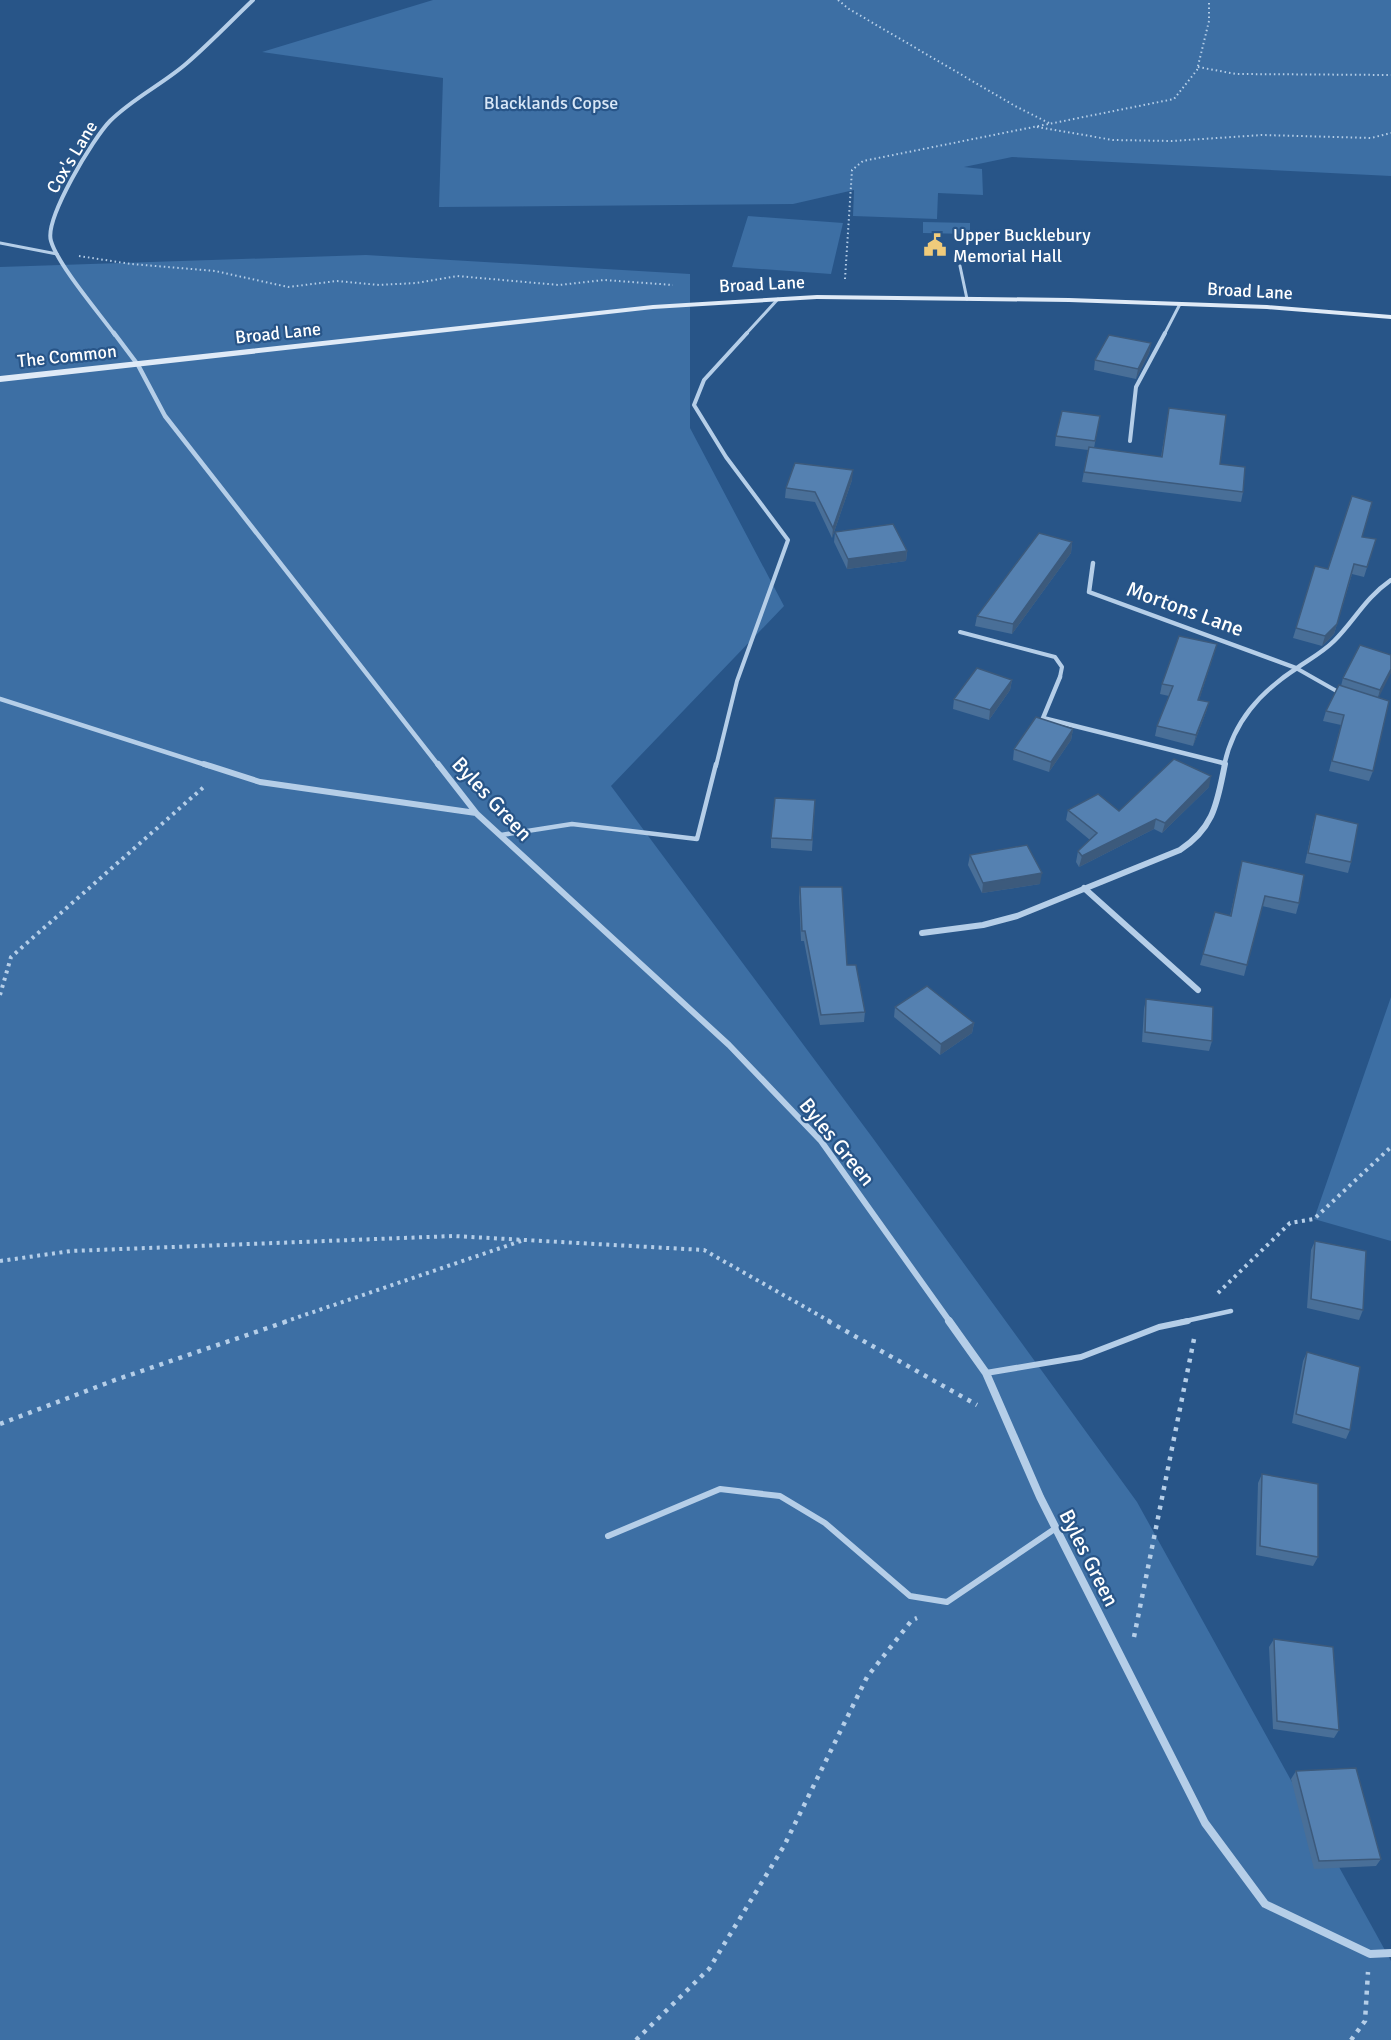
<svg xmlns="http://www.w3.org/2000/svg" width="1391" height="2040" font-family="Signika,sans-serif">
<rect width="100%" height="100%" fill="#285588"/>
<path fill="#3d6fa4" d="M 433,0 L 1391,0 L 1391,176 L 1012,157 L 964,167 L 982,169 L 983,195 L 938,193 L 937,219 L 853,216 L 854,190 L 793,204 L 439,207 L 443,78 L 262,52 Z
M 748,216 L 843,223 L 831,274 L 732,267 Z
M 923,222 L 970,223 L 970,234 L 923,233 Z
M 366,255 L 690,274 L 690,428 L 784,606 L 611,786 L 872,1137 L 1137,1502 L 1391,1961 L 1391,2040 L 0,2040 L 0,267 Z
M 1391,997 L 1391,1241 L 1314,1219 Z"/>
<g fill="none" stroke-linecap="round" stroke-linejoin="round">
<path stroke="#b5cee8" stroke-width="2" stroke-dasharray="1.5 3" stroke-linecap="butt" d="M 838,0 L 849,9 L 1015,106 L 1049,123
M 1198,67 L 1236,74 L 1391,75
M 1037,127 L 1113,140 L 1172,141 L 1262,135 L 1371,138 L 1391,133
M 79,256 L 131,264 L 215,271 L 288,287 L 337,281 L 379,285 L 416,283 L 457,276 L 559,285 L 604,280 L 673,285
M 845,279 L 852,170 L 863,161 L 1174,99 L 1197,70 L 1209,21 L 1209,0"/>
<path stroke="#b5cee8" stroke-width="4" stroke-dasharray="3 4.5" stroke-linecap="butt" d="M 0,995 L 11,957 L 206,785
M 0,1261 L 71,1251 L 453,1236 L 704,1250 L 831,1322
M 1218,1293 L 1290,1223 L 1314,1219 L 1391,1147
M 284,1322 L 521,1241"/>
<path stroke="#b5cee8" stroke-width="4.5" stroke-dasharray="4 6" stroke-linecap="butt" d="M 828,1321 L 977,1405
M 0,1424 L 115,1380 L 288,1321
M 1134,1637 L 1194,1339
M 636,2040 L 709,1969 L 784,1846 L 867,1677 L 912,1620 L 917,1618
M 1351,2040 L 1365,2021 L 1368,1972"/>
<path stroke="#b5cee8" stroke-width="3" d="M 0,243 L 57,254
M 960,266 L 967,299
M 745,335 L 778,299
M 1164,335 L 1180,304"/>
<path stroke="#b5cee8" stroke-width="4" d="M 1130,441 L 1136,387 L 1165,333
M 960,632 L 1055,657 L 1062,667 L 1060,677
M 1296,668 L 1340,693
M 716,766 L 737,681 L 788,540 L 726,457 L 694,405 L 704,380 L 747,333"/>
<path stroke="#b5cee8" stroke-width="4.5" d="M 501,835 L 572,824 L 697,839 L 716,764
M 1181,1322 L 1231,1311"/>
<path stroke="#b5cee8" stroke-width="6" d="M 986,1373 L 1081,1357 L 1159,1327 L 1188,1321
M 608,1536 L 720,1489 L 780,1496 L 825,1523 L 910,1596 L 947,1602 L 1056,1528"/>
<path stroke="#b5cee8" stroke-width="4" d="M 115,335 C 99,313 58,265 51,241 C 44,219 94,137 110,121 C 133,98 163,84 187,63 C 210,43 231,21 253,0"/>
<path stroke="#b5cee8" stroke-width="4.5" d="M 114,333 L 138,365 L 165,416 L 439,766
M 1093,563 L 1089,592 L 1296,668
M 1060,677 L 1043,718 L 1223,763
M 0,699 L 209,766
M 1224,766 C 1233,722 1260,692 1297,668 C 1310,659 1323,652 1334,641 C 1355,620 1365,598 1391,580"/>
<path stroke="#b5cee8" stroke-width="6" d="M 204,764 L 260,782 L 476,813
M 438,764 L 477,814 L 729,1045 L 821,1141 L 950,1322
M 1084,888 L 1198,990
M 922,933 L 983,925 L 1017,916 L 1180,850 C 1215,827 1217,802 1225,764"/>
<path stroke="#b5cee8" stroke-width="8" d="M 949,1321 L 986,1373 L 1040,1497 L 1205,1823 L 1265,1904 L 1370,1954 L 1391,1953"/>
<path fill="#dfeaf7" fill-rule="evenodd" d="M 817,295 L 1069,298 L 1267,305 L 1391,315 L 1391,319 L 1267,309 L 1069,302 L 817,299 L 653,309 L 0,382 L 0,376 L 653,305 Z"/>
</g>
<path fill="#496f98" d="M 1151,343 L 1149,353 L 1136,379 L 1094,370 L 1095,360 Z
M 1169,408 L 1220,464 L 1243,492 L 1241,502 L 1082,482 L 1088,450 L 1055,446 L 1056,436 L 1100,416 L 1094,448 L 1161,457 Z
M 852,480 L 832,538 L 815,502 L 785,498 L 786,488 Z
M 835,532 L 907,551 L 906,561 L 847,569 L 834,542 Z
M 1362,537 L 1376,539 L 1364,577 L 1352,574 L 1334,634 L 1322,646 L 1293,638 L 1315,566 L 1328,569 Z
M 1072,542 L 1071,553 L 1012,634 L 975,626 L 977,616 Z
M 1217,644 L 1199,700 L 1209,702 L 1206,712 L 1193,746 L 1155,736 L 1157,726 L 1169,696 L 1160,694 L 1162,684 Z
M 1391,655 L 1378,698 L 1373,771 L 1369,781 L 1329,771 L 1341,725 L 1323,721 L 1326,711 L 1341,686 L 1343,678 Z
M 1012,680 L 1010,690 L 989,720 L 953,709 L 954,699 Z
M 1073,729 L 1071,740 L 1049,772 L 1013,760 L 1014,749 Z
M 1209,787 L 1162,833 L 1154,829 L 1079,867 L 1076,862 L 1078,851 L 1090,840 L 1066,820 L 1068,810 L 1119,811 Z
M 815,800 L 812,851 L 771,848 L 771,838 Z
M 1316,814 L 1351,862 L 1348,873 L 1305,863 L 1313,825 Z
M 970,855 L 1040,884 L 982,893 L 968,865 Z
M 1242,861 L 1299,903 L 1296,914 L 1262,906 L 1244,976 L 1200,965 L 1215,912 L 1230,916 Z
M 800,887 L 847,965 L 865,1012 L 864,1022 L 820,1025 L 804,941 L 801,941 L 799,897 Z
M 1146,999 L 1212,1041 L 1209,1051 L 1142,1042 L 1144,1009 Z
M 895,1007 L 974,1023 L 972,1033 L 940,1055 L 894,1017 Z
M 1315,1241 L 1363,1310 L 1359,1320 L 1307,1308 L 1311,1250 Z
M 1307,1352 L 1350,1430 L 1346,1439 L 1292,1423 L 1303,1361 Z
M 1262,1474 L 1318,1557 L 1313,1566 L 1256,1555 L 1258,1483 Z
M 1274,1639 L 1339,1730 L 1334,1738 L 1273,1729 L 1269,1647 Z
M 1296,1771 L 1381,1859 L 1376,1866 L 1314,1869 L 1291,1779 Z"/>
<path fill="#3c5a7c" d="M 1151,343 L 1149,353 L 1136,379 L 1138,369 Z
M 853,470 L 852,480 L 832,538 L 833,528 Z
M 1072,542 L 1071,553 L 1012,634 L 1013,624 Z
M 907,551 L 906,561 L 847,569 L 848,559 Z
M 1337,624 L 1334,634 L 1322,646 L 1325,636 Z
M 1217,644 L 1214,654 L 1196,710 L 1198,700 Z
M 1391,669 L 1391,673 L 1377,701 L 1380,690 Z
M 1012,680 L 1010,690 L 989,720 L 990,710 Z
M 1209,702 L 1206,712 L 1193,746 L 1196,735 Z
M 1073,729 L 1071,740 L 1049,772 L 1051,762 Z
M 1211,776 L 1209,787 L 1162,833 L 1165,823 Z
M 1156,819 L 1154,829 L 1079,867 L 1082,856 Z
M 1042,873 L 1040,884 L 982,893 L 983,883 Z
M 974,1023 L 972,1033 L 940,1055 L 941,1044 Z"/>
<path fill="#5581b1" stroke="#3c5a7c" stroke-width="1.5" d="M 1109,335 L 1151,343 L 1138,369 L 1095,360 Z
M 1169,408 L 1226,415 L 1220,464 L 1245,467 L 1243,492 L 1084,472 L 1089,447 L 1162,457 Z
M 1062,411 L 1100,416 L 1095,441 L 1056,436 Z
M 795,463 L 853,470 L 833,528 L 815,492 L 786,488 Z
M 1352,496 L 1372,502 L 1362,537 L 1376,539 L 1367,567 L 1354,564 L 1337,624 L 1325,636 L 1296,628 L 1315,566 L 1328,569 Z
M 893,524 L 907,551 L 848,559 L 835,532 Z
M 1039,533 L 1072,542 L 1013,624 L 977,616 Z
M 1179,636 L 1217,644 L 1198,700 L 1209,702 L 1196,735 L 1157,726 L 1173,686 L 1162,684 Z
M 1360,645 L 1391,655 L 1391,669 L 1380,690 L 1343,678 Z
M 977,668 L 1012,680 L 990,710 L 954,699 Z
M 1339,685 L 1389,701 L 1373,771 L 1332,761 L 1344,715 L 1326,711 Z
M 1036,717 L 1073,729 L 1051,762 L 1014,749 Z
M 1174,759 L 1211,776 L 1165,823 L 1156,819 L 1082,856 L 1078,851 L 1097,833 L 1068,810 L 1098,794 L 1119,811 Z
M 775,798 L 815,800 L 812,840 L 771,838 Z
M 1316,814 L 1358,824 L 1351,862 L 1308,853 Z
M 1027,845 L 1042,873 L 983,883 L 970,855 Z
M 1242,861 L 1304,875 L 1299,903 L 1265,896 L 1247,965 L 1203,954 L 1215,912 L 1231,916 Z
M 800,887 L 842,887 L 847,965 L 856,965 L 865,1012 L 821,1015 L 805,931 L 802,931 Z
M 927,986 L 974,1023 L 941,1044 L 895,1007 Z
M 1146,999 L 1213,1007 L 1212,1041 L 1145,1032 Z
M 1315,1241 L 1366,1251 L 1363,1310 L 1311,1299 Z
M 1307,1352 L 1360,1367 L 1350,1430 L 1296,1414 Z
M 1262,1474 L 1318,1484 L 1318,1557 L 1260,1546 Z
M 1274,1639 L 1333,1647 L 1339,1730 L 1277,1721 Z
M 1356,1768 L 1381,1859 L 1319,1861 L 1296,1771 Z"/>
<defs>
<g id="civic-bare" transform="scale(1.8)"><path d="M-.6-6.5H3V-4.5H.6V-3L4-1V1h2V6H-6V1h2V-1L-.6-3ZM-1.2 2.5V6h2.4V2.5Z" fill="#f0cb7b" stroke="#285588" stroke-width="2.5" paint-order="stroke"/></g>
</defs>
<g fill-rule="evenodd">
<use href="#civic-bare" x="935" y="245"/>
</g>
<g text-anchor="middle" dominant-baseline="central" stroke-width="4.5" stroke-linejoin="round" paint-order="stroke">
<g font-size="18" fill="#d8e7f7" stroke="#285588">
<text x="551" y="103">Blacklands Copse</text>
</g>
<g font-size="18" fill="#fff" stroke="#285588">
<text transform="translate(72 157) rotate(-59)">Cox's Lane</text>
<text transform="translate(762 284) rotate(-3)">Broad Lane</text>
<text transform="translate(1250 291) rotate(3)">Broad Lane</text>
<text transform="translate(278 333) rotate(-6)">Broad Lane</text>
<text transform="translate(67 356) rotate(-6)">The Common</text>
</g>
<g font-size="18" fill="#fff" stroke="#285588" text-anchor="start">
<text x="953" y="235">Upper Bucklebury<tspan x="953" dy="21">Memorial Hall</tspan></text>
</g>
<g font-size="21" fill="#fff" stroke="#285588">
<text transform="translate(1185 609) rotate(20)">Mortons Lane</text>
<text transform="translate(492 799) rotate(47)">Byles Green</text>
<text transform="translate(837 1142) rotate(51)">Byles Green</text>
<text transform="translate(1089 1558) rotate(63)">Byles Green</text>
</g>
</g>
</svg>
